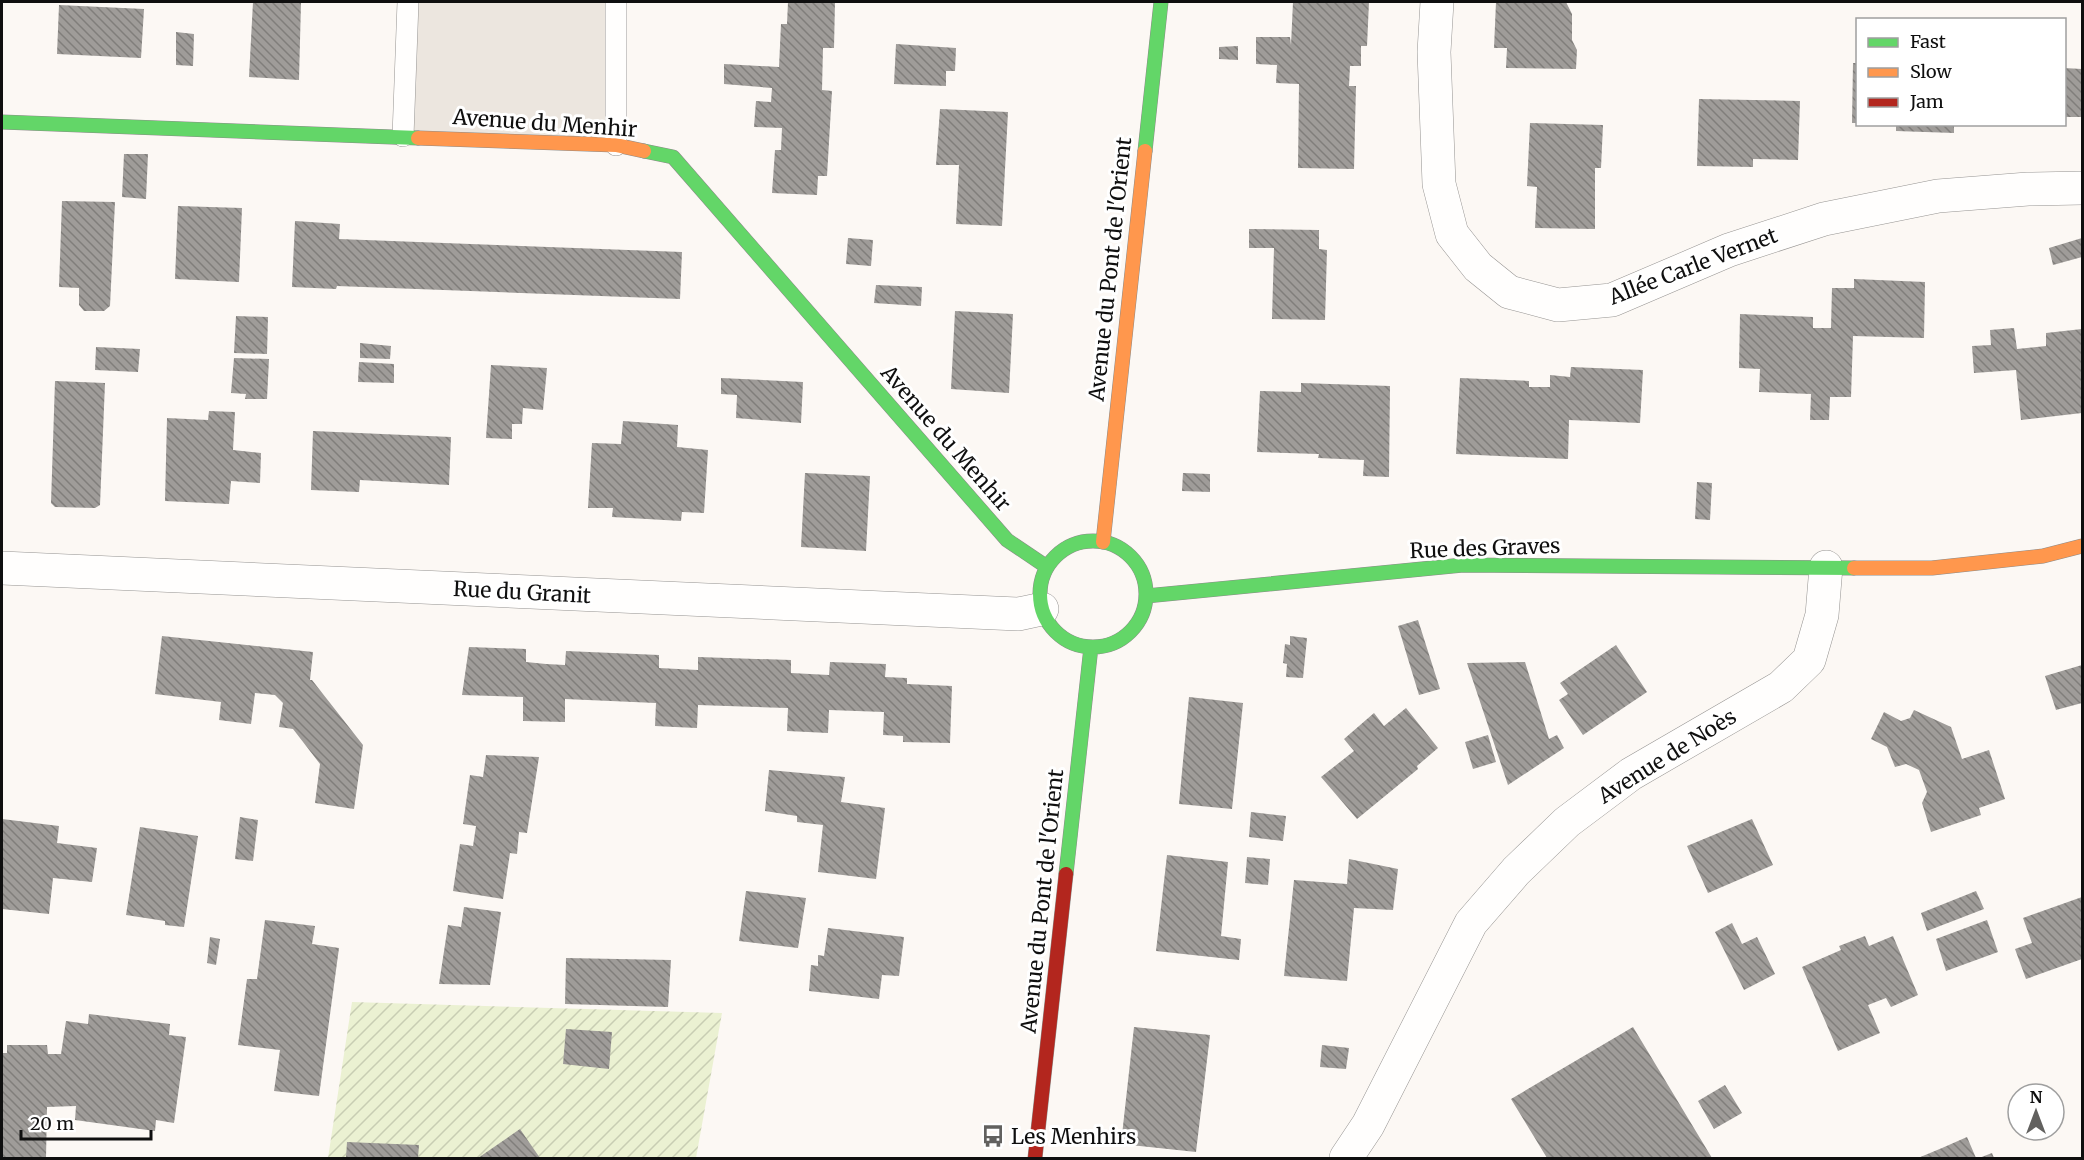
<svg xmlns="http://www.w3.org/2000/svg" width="2084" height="1160" font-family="Merriweather,serif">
<defs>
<pattern id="garden-furrows" width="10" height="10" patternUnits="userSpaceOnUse" patternTransform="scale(1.5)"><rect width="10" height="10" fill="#ebf1d2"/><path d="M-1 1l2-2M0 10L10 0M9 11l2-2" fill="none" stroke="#c8cdb3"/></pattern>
<pattern id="building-back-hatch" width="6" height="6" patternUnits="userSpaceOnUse" patternTransform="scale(1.5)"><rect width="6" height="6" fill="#9f9c99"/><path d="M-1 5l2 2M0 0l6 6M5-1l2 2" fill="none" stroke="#807e7b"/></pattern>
</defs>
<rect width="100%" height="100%" fill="#fcf8f4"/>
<path fill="url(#garden-furrows)" d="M 352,1002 L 722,1013 L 696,1158 L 328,1158 Z"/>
<path fill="#ece6df" d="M 408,2 L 616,2 L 616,145 L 403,136 Z"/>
<path fill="url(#building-back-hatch)" d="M 253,2 L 301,2 L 299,80 L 249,77 Z
M 788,2 L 835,2 L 834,48 L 823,48 L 822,90 L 832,91 L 827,176 L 818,176 L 817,195 L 772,193 L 775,150 L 781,150 L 782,128 L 754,127 L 756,101 L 771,102 L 772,88 L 724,84 L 724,64 L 779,67 L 781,24 L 787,24 Z
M 1293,2 L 1369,2 L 1367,46 L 1361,46 L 1361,66 L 1350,66 L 1349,86 L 1356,86 L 1354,169 L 1298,168 L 1299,84 L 1276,83 L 1277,65 L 1256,64 L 1256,37 L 1290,37 L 1291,45 Z
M 1496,2 L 1566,2 L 1572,14 L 1572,40 L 1577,50 L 1576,69 L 1506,68 L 1507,48 L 1494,48 Z
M 59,5 L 144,9 L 141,58 L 57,54 Z
M 176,32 L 194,34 L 193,66 L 176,65 Z
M 896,44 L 956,48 L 955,71 L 946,71 L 946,86 L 894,84 Z
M 1238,46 L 1238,60 L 1219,59 L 1219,47 Z
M 1853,63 L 1857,63 L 1857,123 L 1852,123 Z
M 2064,68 L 2082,69 L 2082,117 L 2064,117 Z
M 1699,99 L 1800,101 L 1798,160 L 1753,159 L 1753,167 L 1697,166 Z
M 940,109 L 1008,112 L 1002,226 L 956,224 L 959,165 L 936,165 Z
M 1530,123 L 1603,125 L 1601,168 L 1595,168 L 1595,229 L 1535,228 L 1537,187 L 1527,186 Z
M 1896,124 L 1954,124 L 1954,133 L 1896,131 Z
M 124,154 L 148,154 L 146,199 L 122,197 Z
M 62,201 L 115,202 L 110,306 L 104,311 L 84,311 L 79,305 L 79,288 L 59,287 Z
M 178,206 L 242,208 L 239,282 L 175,279 Z
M 295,221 L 340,224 L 339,239 L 682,252 L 680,299 L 337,286 L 336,289 L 292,287 Z
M 1249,229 L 1319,230 L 1319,249 L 1327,250 L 1325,320 L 1272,319 L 1274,248 L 1249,248 Z
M 848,238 L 873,240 L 871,266 L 846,264 Z
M 2082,238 L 2082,257 L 2053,265 L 2049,248 Z
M 1854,279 L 1925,282 L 1924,338 L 1853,336 L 1851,397 L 1830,397 L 1829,420 L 1810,420 L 1811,394 L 1759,392 L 1760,369 L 1739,368 L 1740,314 L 1813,317 L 1813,328 L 1831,328 L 1832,288 L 1854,288 Z
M 876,285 L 922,287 L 921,306 L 874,303 Z
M 955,311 L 1013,314 L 1009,393 L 951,389 Z
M 236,316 L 268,317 L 267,354 L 234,353 Z
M 2014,328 L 2017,349 L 2046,346 L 2046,333 L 2082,329 L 2082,413 L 2021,420 L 2016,370 L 1974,373 L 1972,346 L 1991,345 L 1990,330 Z
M 360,343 L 391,346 L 390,359 L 360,358 Z
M 96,347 L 140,349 L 138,372 L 95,370 Z
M 234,358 L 269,359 L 267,399 L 245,399 L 246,394 L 231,393 Z
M 359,362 L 394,364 L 394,383 L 358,382 Z
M 491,365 L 547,368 L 543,410 L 523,408 L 522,424 L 512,424 L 512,439 L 486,438 Z
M 1571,367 L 1643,370 L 1640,423 L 1569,420 L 1568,459 L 1456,454 L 1460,378 L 1529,381 L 1529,387 L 1550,387 L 1550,375 L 1570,377 Z
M 721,378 L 803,382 L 801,423 L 736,418 L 737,395 L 721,394 Z
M 55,381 L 105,383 L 100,505 L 95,508 L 55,507 L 51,503 Z
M 1301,383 L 1390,386 L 1389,477 L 1363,476 L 1364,460 L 1318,458 L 1319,454 L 1257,452 L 1260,391 L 1301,392 Z
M 209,411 L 235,412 L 233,450 L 261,453 L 260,483 L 231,481 L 229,504 L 165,501 L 167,418 L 208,420 Z
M 623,421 L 678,425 L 677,447 L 708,450 L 704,513 L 682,512 L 681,521 L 647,519 L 612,517 L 613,508 L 588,508 L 592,443 L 621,444 Z
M 313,431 L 451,437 L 449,485 L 360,480 L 359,492 L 311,490 Z
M 805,473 L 870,476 L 866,551 L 801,547 Z
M 1183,473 L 1210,474 L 1210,492 L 1182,491 Z
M 1697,482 L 1712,483 L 1710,520 L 1695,519 Z
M 1418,620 L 1440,689 L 1419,695 L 1398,626 Z
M 162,636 L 313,652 L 310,680 L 312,680 L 363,745 L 354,809 L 315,803 L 320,764 L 293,729 L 279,727 L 283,703 L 275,695 L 255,693 L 251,724 L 219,720 L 221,702 L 155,694 Z
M 1290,636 L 1307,638 L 1303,678 L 1286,677 L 1287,664 L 1283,663 L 1285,644 L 1290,645 Z
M 1616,645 L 1647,692 L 1583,735 L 1559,700 L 1568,694 L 1560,683 Z
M 469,647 L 526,649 L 526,662 L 546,664 L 565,665 L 566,651 L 659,655 L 659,668 L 698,670 L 698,657 L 791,660 L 791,673 L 829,675 L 830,662 L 886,664 L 885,677 L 907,678 L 907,684 L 952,686 L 950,743 L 903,742 L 903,736 L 883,735 L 884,712 L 829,710 L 828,733 L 808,732 L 787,731 L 788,708 L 698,705 L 697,728 L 675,727 L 655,726 L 656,703 L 565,699 L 565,722 L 523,721 L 523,697 L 462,695 Z
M 1525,662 L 1549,739 L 1557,735 L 1564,748 L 1508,785 L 1467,663 Z
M 2082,665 L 2082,703 L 2056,710 L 2045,676 Z
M 1189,697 L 1243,703 L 1232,809 L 1179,804 Z
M 1406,708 L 1438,748 L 1417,766 L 1418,769 L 1357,819 L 1321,777 L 1354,751 L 1344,739 L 1374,713 L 1384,726 Z
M 1914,710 L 1951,727 L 1962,759 L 1989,750 L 2005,799 L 1979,808 L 1981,815 L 1931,832 L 1922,803 L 1927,792 L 1919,770 L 1906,764 L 1895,767 L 1887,747 L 1871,739 L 1884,712 L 1901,721 L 1910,718 Z
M 1488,735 L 1496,762 L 1473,769 L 1465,742 Z
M 486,755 L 539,757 L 527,833 L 519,832 L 517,854 L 510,853 L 503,899 L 453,891 L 460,844 L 473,846 L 476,826 L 463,824 L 470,775 L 483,777 Z
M 769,770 L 845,777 L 841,802 L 885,808 L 876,879 L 818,872 L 823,825 L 797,822 L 797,816 L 765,811 Z
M 1251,812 L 1286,816 L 1283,841 L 1249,837 Z
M 240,817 L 258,820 L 253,861 L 235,859 Z
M 2,819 L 59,826 L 57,843 L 97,848 L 92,882 L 53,878 L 49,914 L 2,909 Z
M 1752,819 L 1773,865 L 1708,893 L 1687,846 Z
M 140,827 L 198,836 L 184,927 L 165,925 L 165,921 L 126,915 Z
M 1167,855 L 1228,862 L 1221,936 L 1241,939 L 1239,960 L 1156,951 Z
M 1247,857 L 1270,859 L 1268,885 L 1245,883 Z
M 1349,859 L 1398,869 L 1393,910 L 1354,908 L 1347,981 L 1284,976 L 1294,880 L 1347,884 Z
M 746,891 L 806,898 L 798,948 L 739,941 Z
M 1976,891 L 1984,909 L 1927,931 L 1921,913 Z
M 2082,897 L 2082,959 L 2026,979 L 2015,949 L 2032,943 L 2023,918 Z
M 464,907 L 501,912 L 490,985 L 439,984 L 448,925 L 461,927 Z
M 265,920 L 315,926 L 312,944 L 339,948 L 319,1096 L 274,1091 L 280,1050 L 238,1045 L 247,979 L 257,979 Z
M 1987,920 L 1998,952 L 1946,971 L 1936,939 Z
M 1732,923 L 1742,944 L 1757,937 L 1775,974 L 1744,990 L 1715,932 Z
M 828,928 L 904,937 L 899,976 L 882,975 L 879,999 L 809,991 L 811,965 L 818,966 L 818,955 L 824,956 Z
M 1865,936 L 1869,946 L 1893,936 L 1918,995 L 1891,1007 L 1886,998 L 1868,1005 L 1880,1033 L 1838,1051 L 1802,967 L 1841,950 L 1839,946 Z
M 210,937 L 220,939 L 216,965 L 207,963 Z
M 566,958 L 671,960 L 668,1007 L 565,1004 Z
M 89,1014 L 170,1024 L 169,1035 L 186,1037 L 174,1123 L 156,1120 L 155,1131 L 75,1120 L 76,1106 L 47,1107 L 46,1158 L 2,1158 L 2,1053 L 7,1053 L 7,1045 L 47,1045 L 48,1054 L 61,1054 L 66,1021 L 88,1024 Z
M 1134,1027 L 1210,1035 L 1196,1152 L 1121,1144 Z
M 1633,1027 L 1712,1158 L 1547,1158 L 1511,1099 Z
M 566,1029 L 612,1032 L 609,1069 L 563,1064 Z
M 1322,1045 L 1349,1048 L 1346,1069 L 1320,1067 Z
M 1725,1085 L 1742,1113 L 1714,1129 L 1698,1101 Z
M 520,1129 L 540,1158 L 478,1158 Z
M 1967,1137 L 1976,1158 L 1918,1158 L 1942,1148 Z
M 347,1142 L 419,1145 L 418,1158 L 346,1158 Z
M 1992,1153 L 1994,1158 L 1979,1158 Z"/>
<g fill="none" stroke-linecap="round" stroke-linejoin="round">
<g stroke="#969492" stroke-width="22">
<path id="lane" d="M 616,2 L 616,145
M 403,136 L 408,2"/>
</g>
<g stroke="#969492" stroke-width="34">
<path id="street" d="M 1437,2 L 1434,52 L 1439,184 L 1452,234 L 1478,267 L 1509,292 L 1558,305 L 1612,300 L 1729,250 L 1824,219 L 1938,196 L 2028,189 L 2082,188
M 2,568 L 995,613 L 1019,614 L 1042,609
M 1346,1158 L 1368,1125 L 1471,923 L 1516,871 L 1567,822 L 1631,774 L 1781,687 L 1809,660 L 1822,615 L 1826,567"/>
</g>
<g stroke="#8c8b89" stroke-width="15">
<path id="fast" d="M 2,122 L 418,138
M 644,151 L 673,157 L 1007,540 L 1047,567
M 1145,151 L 1161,2
M1040 594a53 53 0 1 1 106 0a53 53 0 1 1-106 0Z
M 1146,596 L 1463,565 L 1854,568
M 1066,874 L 1091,647"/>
</g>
<g stroke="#8c8b89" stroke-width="15">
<path id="slow" d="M 418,138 L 616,145 L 644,151
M 1103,542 L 1145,151
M 1854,568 L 1932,568 L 2043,556 L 2082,546"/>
</g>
<g stroke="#8c8b89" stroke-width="15">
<path id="jam" d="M 1035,1158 L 1066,874"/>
</g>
<use href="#lane" stroke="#fffefd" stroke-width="21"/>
<use href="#street" stroke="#fffefd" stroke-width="33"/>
<use href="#fast" stroke="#63d668" stroke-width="14"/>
<use href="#slow" stroke="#ff974d" stroke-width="14"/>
<use href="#jam" stroke="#b3261e" stroke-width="14"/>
</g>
<defs>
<g id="bus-bare" transform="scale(1.8)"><path d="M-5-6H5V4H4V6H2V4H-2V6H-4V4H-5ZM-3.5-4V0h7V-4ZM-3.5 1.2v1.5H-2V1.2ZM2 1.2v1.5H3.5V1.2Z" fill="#62615f" stroke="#fff" stroke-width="2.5" paint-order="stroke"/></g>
</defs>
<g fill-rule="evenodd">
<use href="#bus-bare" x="993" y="1136"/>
</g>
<g text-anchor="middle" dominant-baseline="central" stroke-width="6" stroke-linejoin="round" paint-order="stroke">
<g font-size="21" fill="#0f0f0f" stroke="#fff">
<text transform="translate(545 123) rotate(4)">Avenue du Menhir</text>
<text transform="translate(1693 266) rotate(-21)">Allée Carle Vernet</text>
<text transform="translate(1110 269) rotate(-84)">Avenue du Pont de l'Orient</text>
<text transform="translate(946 438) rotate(49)">Avenue du Menhir</text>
<text transform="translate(1485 548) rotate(-2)">Rue des Graves</text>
<text transform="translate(522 592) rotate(3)">Rue du Granit</text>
<text transform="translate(1667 756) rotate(-32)">Avenue de Noès</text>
<text transform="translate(1042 901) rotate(-84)">Avenue du Pont de l'Orient</text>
</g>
<g font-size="21" fill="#0f0f0f" stroke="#fff" text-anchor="start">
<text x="1011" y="1136">Les Menhirs</text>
</g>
</g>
<rect width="2084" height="1160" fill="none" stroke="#0f0f0f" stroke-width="6"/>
<rect x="1856" y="18" width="210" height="108" fill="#ffffff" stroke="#9f9f9f" stroke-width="1.5"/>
<rect x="1868" y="38" width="30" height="9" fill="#63d668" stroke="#9f9f9f" stroke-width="1.5"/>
<text x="1910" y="48" font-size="18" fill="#0f0f0f">Fast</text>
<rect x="1868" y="68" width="30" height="9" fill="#ff974d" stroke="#9f9f9f" stroke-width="1.5"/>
<text x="1910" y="78" font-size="18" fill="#0f0f0f">Slow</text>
<rect x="1868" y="98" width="30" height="9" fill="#b3261e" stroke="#9f9f9f" stroke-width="1.5"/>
<text x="1910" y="108" font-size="18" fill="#0f0f0f">Jam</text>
<g transform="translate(2036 1112)"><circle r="28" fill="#ffffff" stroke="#9f9f9f" stroke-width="1.5"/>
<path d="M0-4.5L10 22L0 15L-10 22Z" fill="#62615f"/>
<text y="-9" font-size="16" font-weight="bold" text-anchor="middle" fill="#0f0f0f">N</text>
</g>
<path d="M21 1130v9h130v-9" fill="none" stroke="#0f0f0f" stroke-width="3"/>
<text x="30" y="1130" font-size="18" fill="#0f0f0f" stroke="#ffffff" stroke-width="4.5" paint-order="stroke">20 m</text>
</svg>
